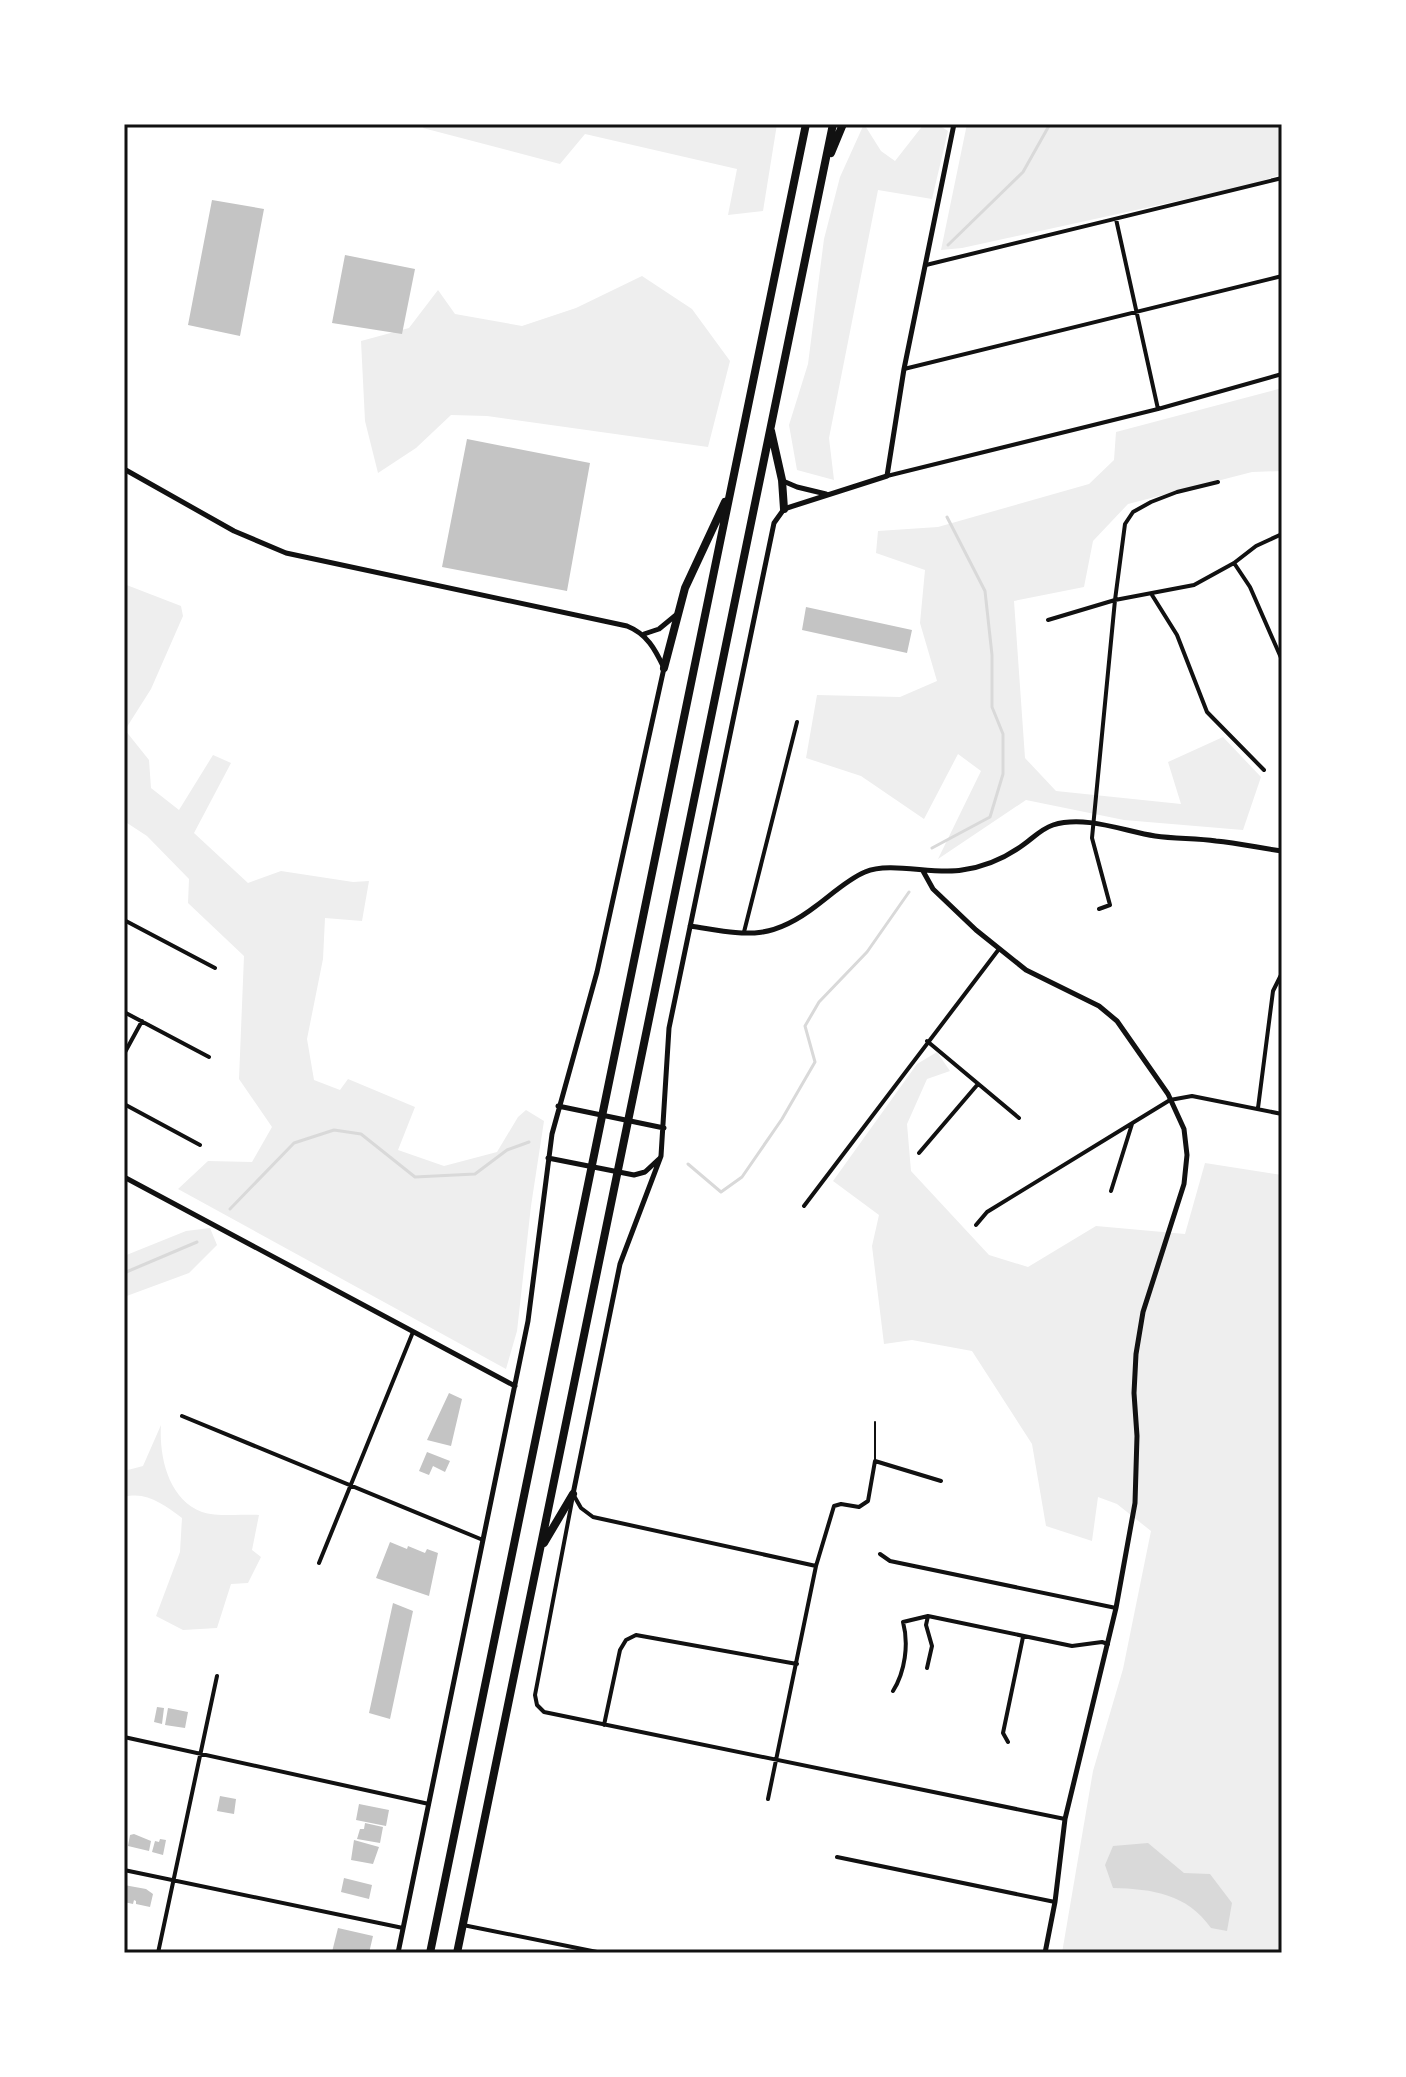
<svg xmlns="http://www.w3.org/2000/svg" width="1406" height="2077" font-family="'Archivo Narrow',sans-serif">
<rect width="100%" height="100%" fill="#fff"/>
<path fill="#eee" d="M 425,124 L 777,124 L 763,211 L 728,215 L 737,169 L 585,134 L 560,164 L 423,128 Z
M 864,124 L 881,151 L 895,161 L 924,124 L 937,124 L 948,131 L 932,199 L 878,190 L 829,438 L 834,480 L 797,470 L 789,425 L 808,364 L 824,239 L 840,177 Z
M 967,124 L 1282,124 L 1282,174 L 1250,185 L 962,248 L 941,250 Z
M 642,276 L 692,309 L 730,361 L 708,447 L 487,416 L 451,415 L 416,448 L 378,473 L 365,421 L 361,341 L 409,328 L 438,290 L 455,314 L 522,326 L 576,308 Z
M 1282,388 L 1282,471 L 1252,472 L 1128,504 L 1093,541 L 1084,587 L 1014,601 L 1025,758 L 1056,791 L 1181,804 L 1168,762 L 1223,737 L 1261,777 L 1243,830 L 1124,820 L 1026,800 L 938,859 L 981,771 L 958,754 L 924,819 L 861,776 L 806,758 L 817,695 L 900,697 L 937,681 L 920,623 L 925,570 L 876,553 L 878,531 L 938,527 L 1089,484 L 1114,460 L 1116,432 Z
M 124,584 L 181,606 L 183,616 L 151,689 L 125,730 L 149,760 L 151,788 L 179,810 L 213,755 L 231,763 L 194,833 L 248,883 L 281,871 L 353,882 L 369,881 L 362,921 L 325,918 L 323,959 L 307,1039 L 314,1080 L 340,1090 L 348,1079 L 415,1107 L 398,1150 L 444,1166 L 497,1152 L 518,1117 L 526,1110 L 544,1121 L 531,1206 L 517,1331 L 506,1369 L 178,1189 L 208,1161 L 252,1162 L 272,1127 L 239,1079 L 244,956 L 188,903 L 189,879 L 147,836 L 124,821 Z
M 937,1052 L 950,1071 L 927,1079 L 907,1124 L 911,1171 L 989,1255 L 1028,1267 L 1096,1226 L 1185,1234 L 1205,1163 L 1282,1175 L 1282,1953 L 1062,1953 L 1093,1771 L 1123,1669 L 1151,1531 L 1117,1504 L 1098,1497 L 1092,1541 L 1046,1526 L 1032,1444 L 972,1351 L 912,1340 L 884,1344 L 872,1246 L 879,1215 L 833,1181 L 917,1064 Z
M 210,1228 L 217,1245 L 189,1273 L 124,1297 L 124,1256 L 186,1231 Z
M 161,1425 C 159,1456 168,1499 202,1512 C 215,1517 244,1514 259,1515 L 252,1550 L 261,1557 L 248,1583 L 231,1584 L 217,1628 L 183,1630 L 156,1616 L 180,1552 L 182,1518 C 164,1505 147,1491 124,1497 L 124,1471 L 143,1466 Z"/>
<path fill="#d9d9d9" d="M 1148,1843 L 1184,1873 L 1210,1874 L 1232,1903 L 1227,1931 L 1211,1928 C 1187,1894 1153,1889 1113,1888 L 1105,1865 L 1113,1846 Z"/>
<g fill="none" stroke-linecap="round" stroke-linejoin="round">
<path stroke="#d9d9d9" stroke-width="3" d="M 948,245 L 1023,172 L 1050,124
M 932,848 L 990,817 L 1003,774 L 1003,734 L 992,707 L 992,655 L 985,591 L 947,517
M 688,1164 L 721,1192 L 742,1177 L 782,1119 L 815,1062 L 805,1026 L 819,1002 L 867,952 L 909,892
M 230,1209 L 294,1143 L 334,1130 L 361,1134 L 415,1177 L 475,1174 L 507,1150 L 529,1142
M 124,1273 L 197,1242"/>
</g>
<path fill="#c4c4c4" d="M 212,200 L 264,209 L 240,336 L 188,325 Z
M 345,255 L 415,269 L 402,334 L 332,323 Z
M 467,439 L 590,463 L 567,591 L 442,567 Z
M 806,607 L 912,630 L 907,653 L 802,630 Z
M 449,1393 L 462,1399 L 451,1446 L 427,1440 Z
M 427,1452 L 450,1461 L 445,1472 L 433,1466 L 429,1475 L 419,1471 Z
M 390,1542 L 407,1549 L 408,1546 L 425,1553 L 427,1549 L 438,1553 L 429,1596 L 376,1578 Z
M 393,1603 L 413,1611 L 390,1719 L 369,1713 Z
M 157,1707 L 164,1708 L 162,1724 L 154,1722 Z
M 168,1708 L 188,1712 L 185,1728 L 165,1725 Z
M 220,1796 L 236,1799 L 234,1814 L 217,1811 Z
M 359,1804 L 389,1810 L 386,1826 L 356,1820 Z
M 365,1823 L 383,1827 L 380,1843 L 357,1839 L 360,1829 L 364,1829 Z
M 134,1834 L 151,1841 L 149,1851 L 128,1846 L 130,1835 Z
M 160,1839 L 166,1840 L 163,1855 L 152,1852 L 155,1841 L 159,1842 Z
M 354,1840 L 379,1847 L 373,1864 L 351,1860 Z
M 344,1878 L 372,1885 L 369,1899 L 341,1892 Z
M 124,1885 L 146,1889 L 153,1894 L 150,1907 L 136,1904 L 136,1901 L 134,1900 L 133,1904 L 124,1902 Z
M 338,1928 L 373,1936 L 369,1953 L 332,1952 Z"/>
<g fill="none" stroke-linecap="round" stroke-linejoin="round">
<path stroke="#111" stroke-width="2" d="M 875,1422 L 875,1461"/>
<path stroke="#111" stroke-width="4" d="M 1116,219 L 1158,409
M 926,265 L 1282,178
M 904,369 L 1282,276
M 887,476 L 1158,409 L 1282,374
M 1234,563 L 1250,587 L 1282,660
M 1152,595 L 1177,635 L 1207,712 L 1264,770
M 1048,620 L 1115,600 L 1194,585 L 1234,563 L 1256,546 L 1282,534
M 1099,909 L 1110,905 L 1092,838 L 1115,600 L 1125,524 L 1133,512 L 1151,502 L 1177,492 L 1218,482
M 124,920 L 215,968
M 744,932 L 797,722
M 124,1012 L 209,1057
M 927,1041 L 1019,1118
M 124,1054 L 142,1021
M 124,1104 L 200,1145
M 1258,1108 L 1273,991 L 1282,973
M 919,1153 L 978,1084
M 1111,1191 L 1132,1124
M 804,1206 L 999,949
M 976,1225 L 987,1212 L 1170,1100 L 1192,1096 L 1282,1114
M 182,1416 L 483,1540
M 573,1494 L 581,1508 L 593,1517 L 816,1566
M 572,1501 L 535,1695 L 537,1705 L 544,1712 L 1065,1819
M 880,1554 L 890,1561 L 1116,1608
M 319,1563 L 413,1332
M 927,1668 L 932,1646 L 926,1625 L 928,1616
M 893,1691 C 905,1672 909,1644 903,1622 L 928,1616 L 1072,1646 L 1102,1642 L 1108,1644
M 604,1725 L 620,1650 L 626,1640 L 636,1635 L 797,1664
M 124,1737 L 429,1804
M 1008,1742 L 1003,1733 L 1023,1637
M 768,1799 L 816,1566 L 834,1506 L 841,1504 L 859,1507 L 868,1501 L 875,1461 L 941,1481
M 837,1857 L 1055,1902
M 124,1870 L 403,1928
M 463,1925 L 602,1953
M 158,1953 L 217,1676"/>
<path stroke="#111" stroke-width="5" d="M 124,469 L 234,531 L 286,553 L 627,626 C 647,634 655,649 664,668 L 597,972 L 552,1134 L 528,1321 L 398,1953
M 783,481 L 797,487 L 826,494
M 644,634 L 659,629 L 676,615
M 923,871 L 933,889 L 976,930 L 1026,970 L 1099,1006 L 1117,1021 L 1168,1094 L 1184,1129 L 1187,1155 L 1184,1184 L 1143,1312 L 1136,1354 L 1134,1393 L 1137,1436 L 1135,1503 L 1116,1608 L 1065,1819 L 1055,1902 L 1045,1953
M 690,926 C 744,934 768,943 816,906 C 831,895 848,879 865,872 C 890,861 933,875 962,870 C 984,867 1005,858 1023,845 C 1033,838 1041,829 1053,825 C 1085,815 1124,831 1155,836 C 1176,839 1196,838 1216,841 C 1238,843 1260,848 1282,851
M 558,1106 L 664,1128
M 548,1158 L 634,1175 L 645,1172 L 659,1159
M 124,1177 L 515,1386
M 573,1494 L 620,1264 L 661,1156 L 669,1028 L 774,523 L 784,509 L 887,476 L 904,369 L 954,124"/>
<path stroke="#111" stroke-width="8" d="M 831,153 L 843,124
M 771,431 L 782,480 L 784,509
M 664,668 L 685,588 L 725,502
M 544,1543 L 573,1494
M 430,1953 L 806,124
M 457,1953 L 833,124"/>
</g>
<rect width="1406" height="2077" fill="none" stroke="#ffffff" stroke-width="252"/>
<rect x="126" y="126" width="1154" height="1825" fill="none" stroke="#111" stroke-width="3"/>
</svg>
